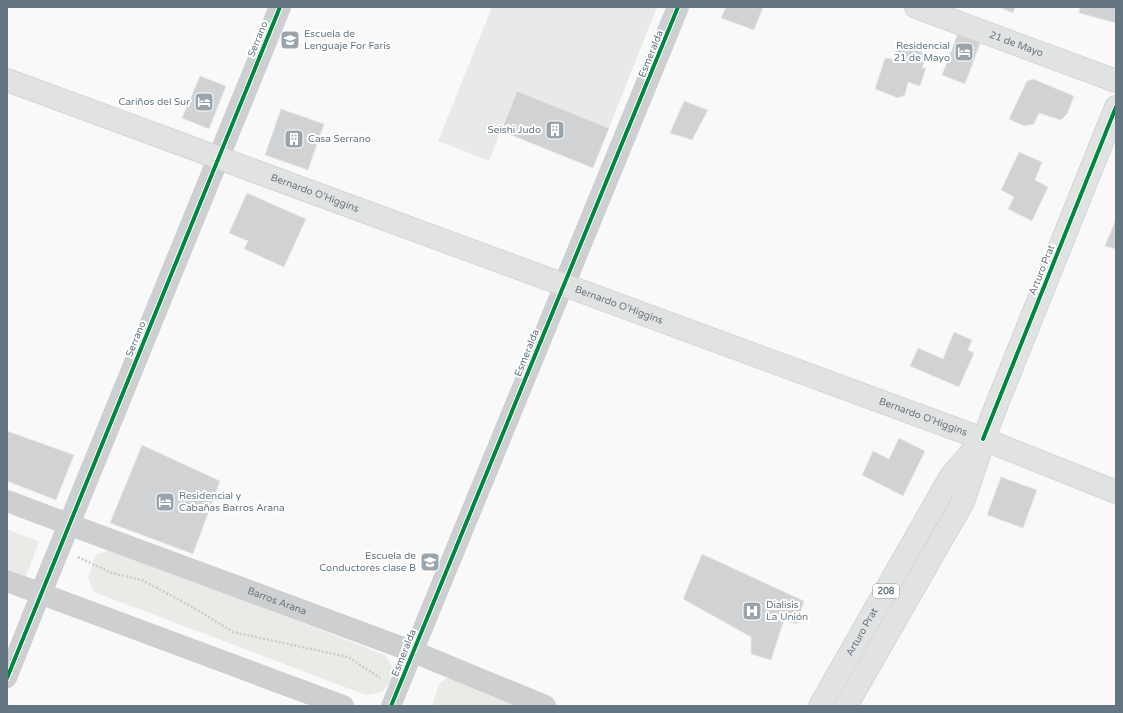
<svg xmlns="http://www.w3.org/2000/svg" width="1123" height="713" font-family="'Varela Round',sans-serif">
<rect width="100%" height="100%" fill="#f9f9f9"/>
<path fill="#e8e9e9" d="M 492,7 L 657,7 L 609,128 L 517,91 L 489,161 L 438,141 Z"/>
<path fill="#e8ebe6" d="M 7,529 L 39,542 L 26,576 L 7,569 Z
M 112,549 L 385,655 L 394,670 L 392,680 L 382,692 L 366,695 L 94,592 L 88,578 L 96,555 Z
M 451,675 L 529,706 L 432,706 L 439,684 Z"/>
<path fill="#d0d2d3" stroke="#e8e8e8" d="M 726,7 L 763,7 L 754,30 L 721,18 Z
M 999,7 L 1015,7 L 1013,13 Z
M 1080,7 L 1116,7 L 1116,23 L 1079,13 Z
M 958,33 L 981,41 L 965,84 L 942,75 Z
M 898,44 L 927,54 L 922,68 L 926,68 L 920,86 L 908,82 L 905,95 L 898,98 L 875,89 L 885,58 L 893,59 Z
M 200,76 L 226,86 L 209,129 L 182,118 Z
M 1033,79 L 1074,96 L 1067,114 L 1061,120 L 1039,113 L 1034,124 L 1024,126 L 1009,119 L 1027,81 Z
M 517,91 L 609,128 L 593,168 L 501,131 Z
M 684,101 L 708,110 L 692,140 L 670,133 Z
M 281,109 L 324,124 L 308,170 L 265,155 Z
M 1019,152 L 1042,162 L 1035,180 L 1048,187 L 1032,221 L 1008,209 L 1014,197 L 1001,190 Z
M 247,193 L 306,219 L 284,267 L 244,249 L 248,241 L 229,233 Z
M 1116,219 L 1116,249 L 1105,246 Z
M 954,332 L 972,340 L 968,350 L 974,353 L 959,387 L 910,366 L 918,348 L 943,359 Z
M 7,431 L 74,455 L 56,500 L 7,481 Z
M 899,438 L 925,451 L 903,496 L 862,475 L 873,451 L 889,459 Z
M 142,445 L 220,481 L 193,554 L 110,523 Z
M 1001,477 L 1037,490 L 1023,528 L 987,515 Z
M 702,554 L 804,601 L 797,624 L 784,620 L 771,660 L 751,654 L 751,637 L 683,599 Z"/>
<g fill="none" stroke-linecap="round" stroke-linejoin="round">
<g stroke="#d5d6d7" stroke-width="24">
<g id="secondary">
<path id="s2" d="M 916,7 L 1116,81"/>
<path id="s3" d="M 7,80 L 983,439"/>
</g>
</g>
<g stroke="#d5d6d7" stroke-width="24">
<g id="primary">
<path d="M 983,439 L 1116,492"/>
<path id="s4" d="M 820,706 L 951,476 L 976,447"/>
<path d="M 846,706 L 963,502 L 991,419 L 1116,107"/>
</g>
</g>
<path stroke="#cbcccd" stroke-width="2.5" stroke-dasharray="2 2" stroke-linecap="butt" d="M 78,557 L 112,573 L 142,580 L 194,608 L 233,632 L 348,657 L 380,678"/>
<path stroke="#cecfd0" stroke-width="20" d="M 7,678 L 41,593
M 391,706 L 564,285"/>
<g stroke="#cecfd0" stroke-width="22">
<path d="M 564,285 L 678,7"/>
<path id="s1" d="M 7,501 L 84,530 L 414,652 L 545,706"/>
<path d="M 7,581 L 343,706"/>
<path d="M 41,593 L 280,7"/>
</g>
<use href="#secondary" stroke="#e1e2e2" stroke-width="22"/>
<use href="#primary" stroke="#e1e2e2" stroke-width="22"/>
<g stroke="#fff" stroke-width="6">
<path id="cycleway" d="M 983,439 L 1116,107
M 7,678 L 280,7
M 391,706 L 678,7"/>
</g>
<use href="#cycleway" stroke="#00873e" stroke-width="4"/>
</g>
<defs>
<g id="school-square" transform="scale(1)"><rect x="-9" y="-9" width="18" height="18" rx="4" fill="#99a4ac" stroke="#fff"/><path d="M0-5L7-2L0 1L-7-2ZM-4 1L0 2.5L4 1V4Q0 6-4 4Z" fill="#fff"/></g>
<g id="hotel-square" transform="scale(1)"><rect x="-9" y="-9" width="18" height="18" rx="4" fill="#99a4ac" stroke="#fff"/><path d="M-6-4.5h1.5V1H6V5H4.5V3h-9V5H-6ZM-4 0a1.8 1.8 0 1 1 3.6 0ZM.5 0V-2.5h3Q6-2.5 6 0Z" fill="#fff"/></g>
<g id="building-square" transform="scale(1)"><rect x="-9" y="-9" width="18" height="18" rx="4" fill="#99a4ac" stroke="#fff"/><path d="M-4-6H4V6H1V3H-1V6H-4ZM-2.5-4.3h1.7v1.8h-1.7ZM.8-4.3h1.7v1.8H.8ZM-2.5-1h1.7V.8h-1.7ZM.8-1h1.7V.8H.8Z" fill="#fff"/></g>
<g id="hospital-square" transform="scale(1)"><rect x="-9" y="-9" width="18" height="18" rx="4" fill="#99a4ac" stroke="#fff"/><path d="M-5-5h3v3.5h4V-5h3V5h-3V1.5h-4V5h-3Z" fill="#fff"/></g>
</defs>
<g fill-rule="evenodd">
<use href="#school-square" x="290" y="40"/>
<use href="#hotel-square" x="964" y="52"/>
<use href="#hotel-square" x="204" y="102"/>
<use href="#building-square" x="555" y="130"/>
<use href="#building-square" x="294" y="139"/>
<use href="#hotel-square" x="165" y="502"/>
<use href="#school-square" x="430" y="562"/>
<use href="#hospital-square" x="752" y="611"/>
</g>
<g text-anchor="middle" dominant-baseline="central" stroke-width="4" stroke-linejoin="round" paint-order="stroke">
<rect fill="#fff" stroke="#939fa8" stroke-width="1" x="873" y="584" width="26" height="14" rx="3"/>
<g font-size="9" font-weight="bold" fill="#657683">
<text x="886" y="591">208</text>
</g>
<g font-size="10" fill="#657683" stroke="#fff" text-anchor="start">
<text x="304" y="34">Escuela de<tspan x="304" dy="12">Lenguaje For Faris</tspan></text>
<text x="950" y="46" text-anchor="end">Residencial<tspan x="950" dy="12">21 de Mayo</tspan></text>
<text x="190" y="102" text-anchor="end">Cariños del Sur</text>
<text x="541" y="130" text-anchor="end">Seishi Judo</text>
<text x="308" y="139">Casa Serrano</text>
<text x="179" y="496">Residencial y<tspan x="179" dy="12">Cabañas Barros Arana</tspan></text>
<text x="416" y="556" text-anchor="end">Escuela de<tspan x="416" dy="12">Conductores clase B</tspan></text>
<text x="766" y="605">Dialisis<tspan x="766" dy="12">La Unión</tspan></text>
</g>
<g font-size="10" fill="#657683" stroke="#fff">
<text transform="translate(258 39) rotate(-68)">Serrano</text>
<text stroke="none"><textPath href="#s2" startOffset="107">21 de Mayo</textPath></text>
<text transform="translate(651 54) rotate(-68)">Esmeralda</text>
<text stroke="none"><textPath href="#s3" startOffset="328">Bernardo O'Higgins</textPath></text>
<text transform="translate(1042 270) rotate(-68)">Arturo Prat</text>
<text stroke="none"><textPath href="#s3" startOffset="652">Bernardo O'Higgins</textPath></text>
<text transform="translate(136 339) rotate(-68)">Serrano</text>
<text transform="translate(527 353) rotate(-68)">Esmeralda</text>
<text stroke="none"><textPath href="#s3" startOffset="976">Bernardo O'Higgins</textPath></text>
<text stroke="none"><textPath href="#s1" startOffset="288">Barros Arana</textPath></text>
<text stroke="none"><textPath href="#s4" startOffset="85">Arturo Prat</textPath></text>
<text transform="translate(404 653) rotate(-68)">Esmeralda</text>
</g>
</g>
<rect width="1123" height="713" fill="none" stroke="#657683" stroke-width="16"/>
</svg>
